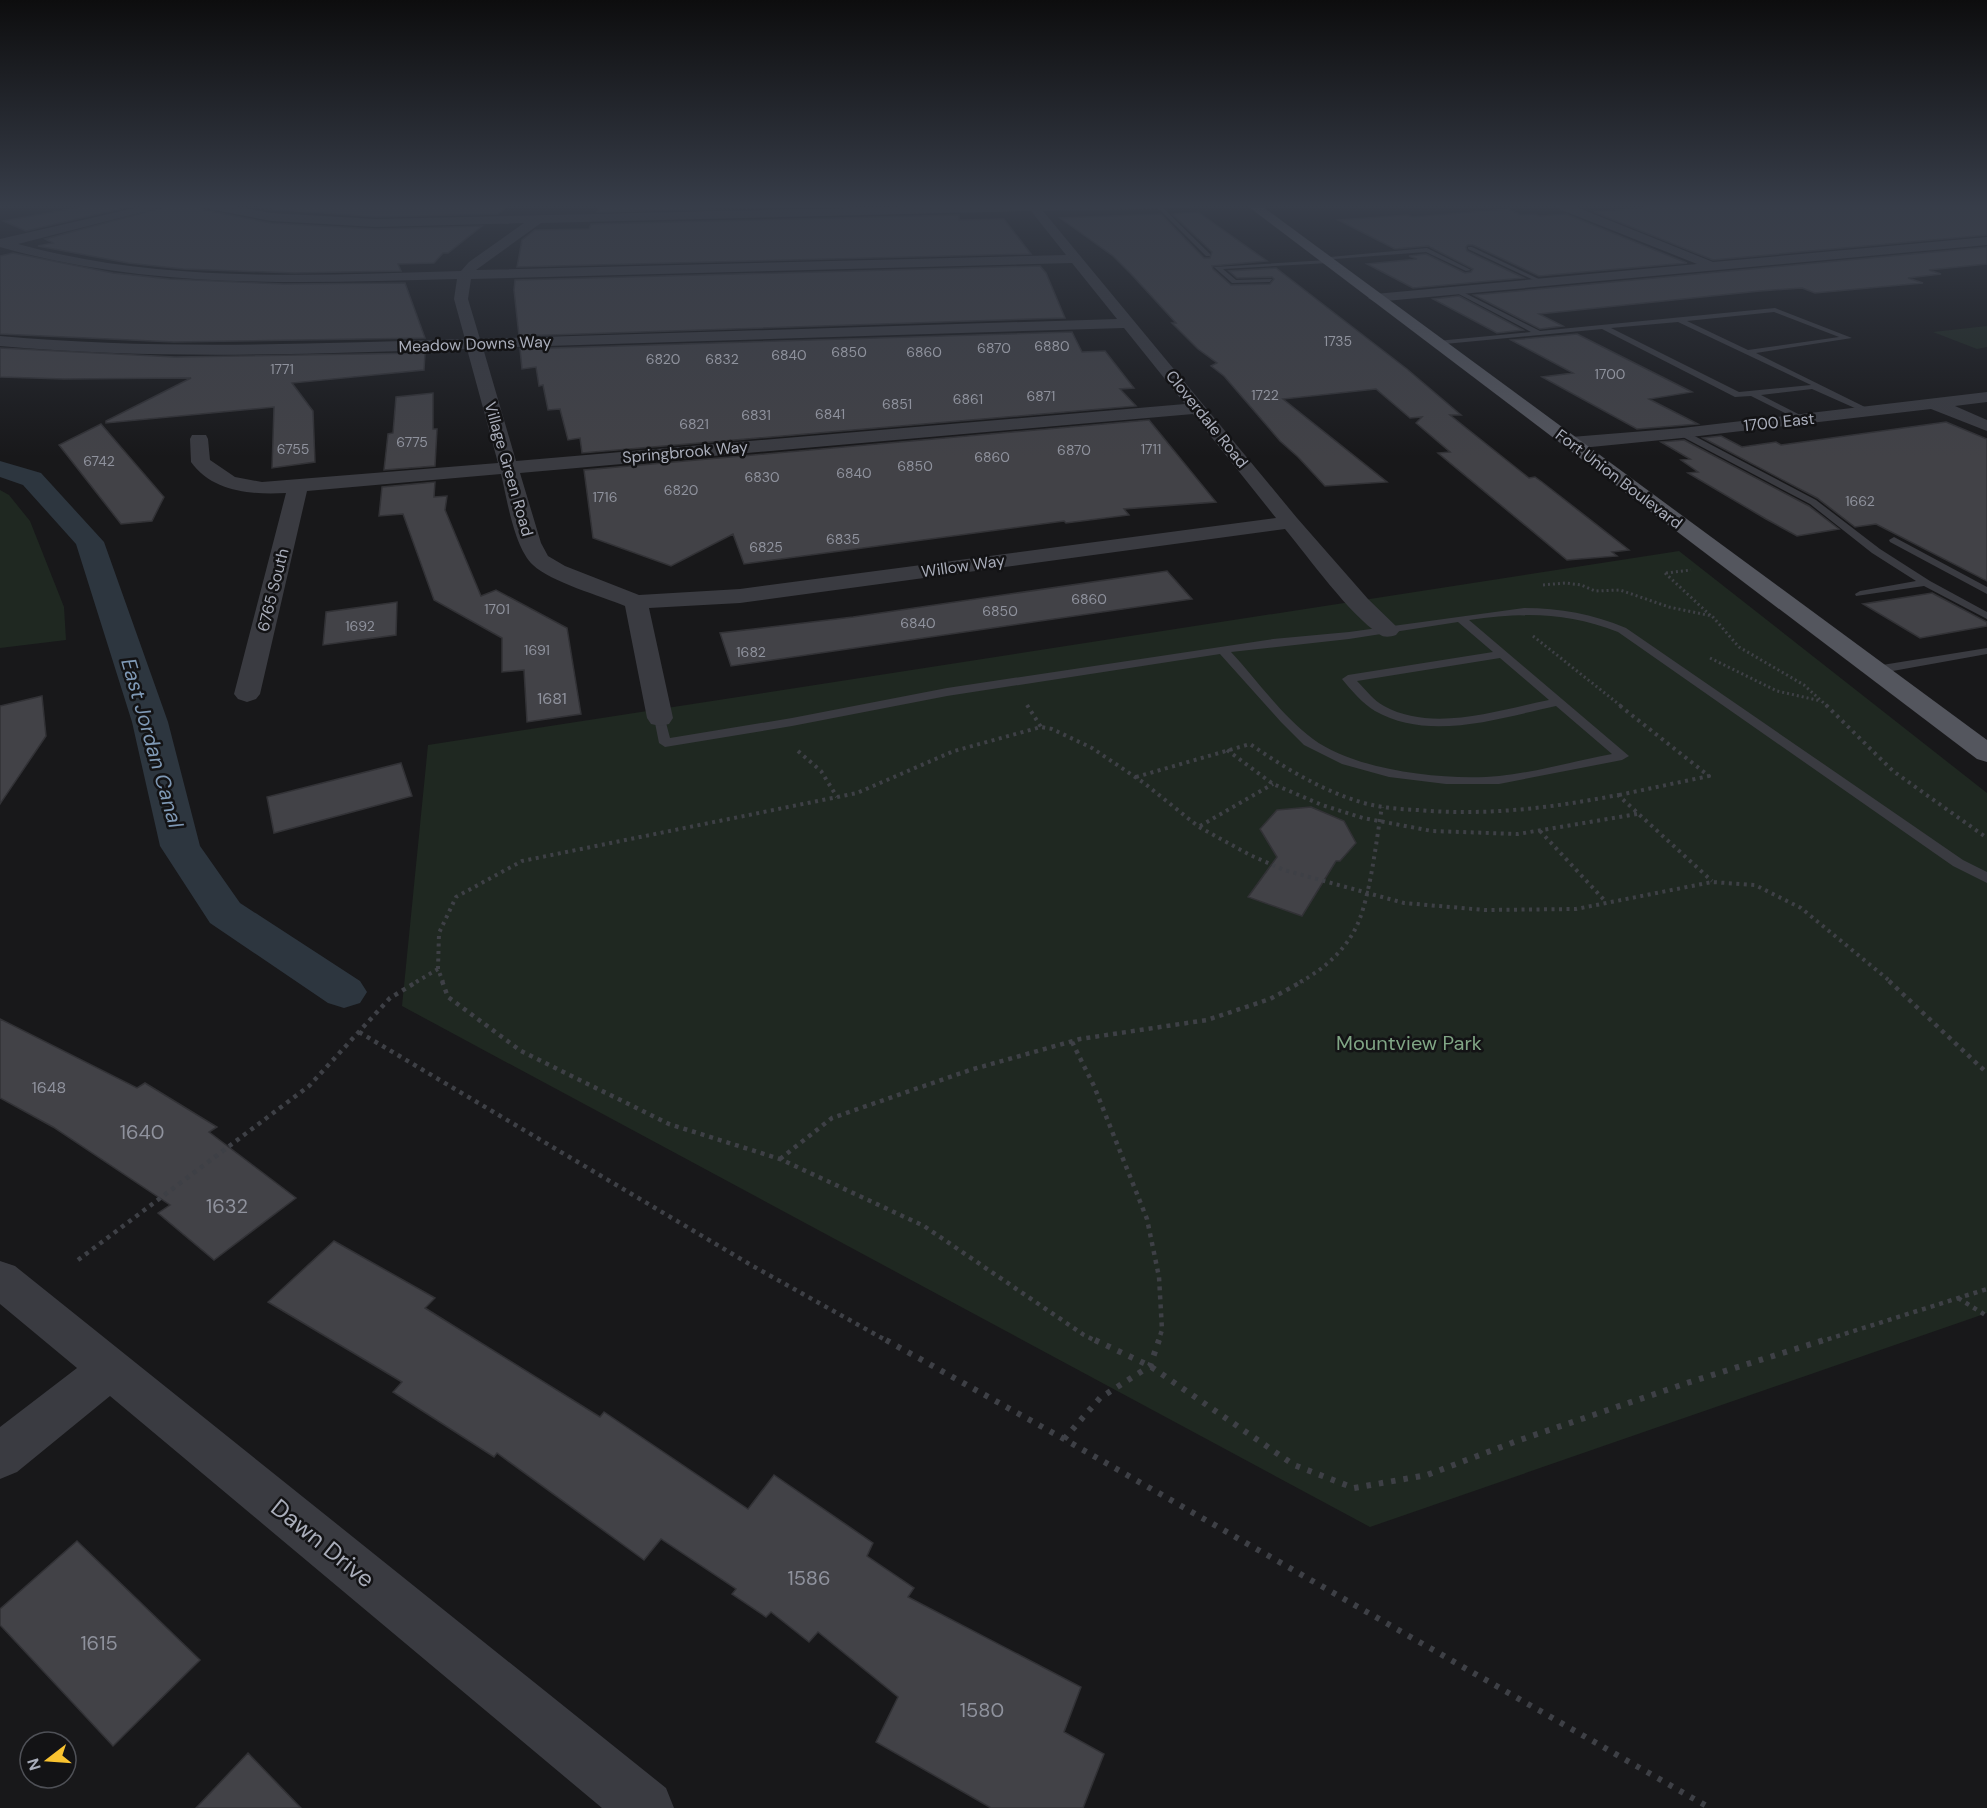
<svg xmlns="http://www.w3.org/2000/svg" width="1987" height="1808" font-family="'DM Sans',sans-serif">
<rect width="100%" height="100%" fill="#18181a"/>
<path fill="#1f2821" d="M 1987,326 L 1987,347 L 1977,349 L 1933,332 Z
M 0,490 L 9,495 L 30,521 L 64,607 L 66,640 L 0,648 Z
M 1679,551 L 1987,793 L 1987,1313 L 1370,1527 L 402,1006 L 428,745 Z"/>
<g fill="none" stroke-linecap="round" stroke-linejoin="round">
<path fill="#2d363f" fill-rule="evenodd" d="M 0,461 L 41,473 L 104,542 L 168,722 L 200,846 L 240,903 L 360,981 L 367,992 L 360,1003 L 344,1008 L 328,1003 L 210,923 L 160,846 L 132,722 L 76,544 L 23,485 L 0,477 Z"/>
</g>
<path fill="#424247" stroke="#323236" stroke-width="1.5" d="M 98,204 L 141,204 L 26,231 L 3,221 Z
M 176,204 L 196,204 L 204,210 L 271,223 L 376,229 L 482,226 L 448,253 L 443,253 L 434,263 L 398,264 L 401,271 L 294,273 L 183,269 L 128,263 L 38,246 L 53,243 L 45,239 Z
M 273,204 L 403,207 L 510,204 L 498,214 L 376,217 L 258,208 Z
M 601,204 L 913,204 L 597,212 Z
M 1650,204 L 1987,204 L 1987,235 L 1713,260 L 1594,212 L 1649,207 Z
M 1508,209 L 1521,215 L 1533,214 L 1540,216 L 1566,214 L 1687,263 L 1539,276 L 1473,245 L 1468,245 L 1466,247 L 1467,251 L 1524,278 L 1413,288 L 1367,264 L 1417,259 L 1409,256 L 1426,254 L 1465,273 L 1471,272 L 1473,269 L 1428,246 L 1395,249 L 1338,220 L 1407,215 L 1413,217 Z
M 1198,212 L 1267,261 L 1212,266 L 1213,269 L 1231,285 L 1270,284 L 1274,279 L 1272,277 L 1237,278 L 1229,271 L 1276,268 L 1407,369 L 1461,415 L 1450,415 L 1529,478 L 1535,477 L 1542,482 L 1629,550 L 1612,552 L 1617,556 L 1567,560 L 1438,453 L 1450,452 L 1416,423 L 1422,417 L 1410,418 L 1376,389 L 1283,399 L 1387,482 L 1325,486 L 1298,457 L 1280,441 L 1224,376 L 1211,366 L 1217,363 L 1198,349 L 1172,323 L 1176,323 L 1131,274 L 1113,256 L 1060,218 L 1161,214 L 1204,258 L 1210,258 L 1212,252 L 1172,214 Z
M 959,215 L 959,220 L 1004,219 L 1031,254 L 517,267 L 522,240 L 535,230 L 589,229 L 591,224 Z
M 1987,247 L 1987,264 L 1929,270 L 1941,274 L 1908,278 L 1923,283 L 1815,293 L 1802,288 L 1760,291 L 1539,314 L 1563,326 L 1540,329 L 1474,295 Z
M 13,253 L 113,273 L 170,279 L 284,284 L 405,283 L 425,338 L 174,342 L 0,334 L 0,256 Z
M 1040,266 L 1046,273 L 1065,318 L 519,336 L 514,290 L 515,280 Z
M 1459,296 L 1523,330 L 1497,333 L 1433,299 Z
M 1072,332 L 1082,352 L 1105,351 L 1134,388 L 1120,389 L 1136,406 L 582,453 L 580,438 L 568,440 L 560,409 L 548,410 L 543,385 L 539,386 L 536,367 L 522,369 L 520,349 Z
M 1577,334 L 1692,392 L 1649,399 L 1698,424 L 1637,429 L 1542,377 L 1573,373 L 1511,340 Z
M 0,348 L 175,357 L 425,353 L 424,370 L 292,383 L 313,411 L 315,462 L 272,468 L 274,407 L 106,423 L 106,421 L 191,378 L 64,379 L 0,377 Z
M 433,393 L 433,429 L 437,429 L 435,466 L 384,470 L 388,434 L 393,433 L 396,397 Z
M 1149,420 L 1216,502 L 1124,509 L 1129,515 L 1066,523 L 1064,521 L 744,564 L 733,534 L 671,566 L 593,538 L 584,470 Z
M 1946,422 L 1987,439 L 1987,581 L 1876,524 L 1855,527 L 1817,498 L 1703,438 L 1721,436 L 1742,447 L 1776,442 L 1781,445 Z
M 101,424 L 164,497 L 152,521 L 121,524 L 59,445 Z
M 1684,440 L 1809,506 L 1839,529 L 1797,536 L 1766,519 L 1688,473 L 1698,472 L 1681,460 L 1690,459 L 1661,442 Z
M 435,482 L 434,497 L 447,496 L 445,510 L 481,596 L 496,590 L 567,628 L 581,714 L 527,722 L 524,670 L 502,672 L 502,638 L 434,600 L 403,514 L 379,516 L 382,487 Z
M 1167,571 L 1192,599 L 731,666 L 720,633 L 853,617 Z
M 1932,593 L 1987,622 L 1987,626 L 1920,638 L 1863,604 Z
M 397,602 L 396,635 L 323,645 L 326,612 Z
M 42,696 L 46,736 L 0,804 L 0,706 Z
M 401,763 L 412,796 L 274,833 L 267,797 Z
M 1311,807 L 1344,821 L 1356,843 L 1340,861 L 1336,861 L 1302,916 L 1248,897 L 1277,857 L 1260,829 L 1277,810 Z
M 0,1019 L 137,1088 L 145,1083 L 217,1127 L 209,1132 L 296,1198 L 214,1260 L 158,1213 L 170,1205 L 53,1127 L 0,1098 Z
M 334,1241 L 435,1298 L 425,1308 L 600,1417 L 604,1412 L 748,1509 L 774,1475 L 873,1543 L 867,1556 L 914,1588 L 908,1597 L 1081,1687 L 1064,1732 L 1104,1754 L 1083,1808 L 991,1808 L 876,1742 L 898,1697 L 818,1632 L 809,1642 L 771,1612 L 766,1617 L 732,1594 L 736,1589 L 661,1539 L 644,1560 L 497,1453 L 494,1457 L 393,1392 L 402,1382 L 268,1302 Z
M 77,1541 L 200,1660 L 113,1746 L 0,1625 L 0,1609 Z
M 248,1753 L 301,1808 L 196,1808 Z"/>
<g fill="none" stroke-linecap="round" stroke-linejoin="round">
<path stroke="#3e4046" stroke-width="3" stroke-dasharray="2 3" stroke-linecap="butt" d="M 1665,573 L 1711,616
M 1666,573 L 1691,570
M 1543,585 L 1565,583 L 1581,585 L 1595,591 L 1620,590 L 1669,607 L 1712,616 L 1739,647 L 1804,685 L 1827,706
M 1533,636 L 1621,706
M 1710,658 L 1777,691 L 1821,701"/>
<path stroke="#3e4046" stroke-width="4" stroke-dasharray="3 4.5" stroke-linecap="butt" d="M 1027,705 L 1041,727
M 1826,705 L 1893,771 L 1987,838
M 1227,750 L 1273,784 L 1322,805 L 1363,818 L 1432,831 L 1518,834 L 1637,814
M 798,751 L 821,771 L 837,797
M 1136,777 L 1250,744 C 1285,768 1322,791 1364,803 C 1382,808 1399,809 1418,810 C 1486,816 1551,808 1618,795 L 1712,881
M 1619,795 L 1709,776 L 1619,705
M 1200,826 L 1273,784
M 1540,831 L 1606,902
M 438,969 L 439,933 L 456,897 L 522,861 L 857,793 L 954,751 L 1041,727 L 1052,729 L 1092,748 L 1144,783 L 1199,827 L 1250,855 L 1284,870 L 1404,903 L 1485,910 L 1576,909 L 1712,882 L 1755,885 L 1801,908 L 1891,982
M 416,982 L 438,969 L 443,982
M 1300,982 C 1321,971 1341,954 1353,933 C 1370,905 1376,840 1382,807"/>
<path stroke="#3e4046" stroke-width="4.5" stroke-dasharray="4 5" stroke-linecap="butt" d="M 442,981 L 448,997 L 521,1051 L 669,1124 L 780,1159 L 924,1226 L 1084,1335 L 1098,1342
M 1889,981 L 1987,1073
M 359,1032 L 751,1265 L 889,1342
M 1072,1042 L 1094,1086 L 1147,1219 L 1159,1277 L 1162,1330 L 1158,1342
M 780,1159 L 832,1118 L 970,1070 L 1080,1039 L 1207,1020 L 1270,999 L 1303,981
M 78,1260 L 309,1086 L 390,998 L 418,981
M 1958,1298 L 1987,1316
M 1819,1342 L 1987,1289"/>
<path stroke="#3e4046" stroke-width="6" stroke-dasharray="4.5 8" stroke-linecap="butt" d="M 886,1340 L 1064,1439 L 1710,1808
M 1095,1340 L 1150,1366 L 1294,1465 L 1354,1488 L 1427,1475 L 1517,1441 L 1687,1383 L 1824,1340
M 1064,1439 L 1100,1398 L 1150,1366 L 1159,1340"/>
<path fill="#3a3b41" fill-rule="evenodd" d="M 1154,204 L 1159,204 L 1210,254 L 1210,256 L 1206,256 Z
M 1468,247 L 1472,247 L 1545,282 L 1540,283 L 1468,249 Z
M 1427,248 L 1471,270 L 1466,271 L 1426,252 L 1322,260 L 1319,258 Z
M 1327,260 L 1329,263 L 1223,269 L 1236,280 L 1272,279 L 1270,282 L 1232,283 L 1214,267 Z
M 1455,288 L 1540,331 L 1775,308 L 1852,338 L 1756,353 L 1873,411 L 1866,413 L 1812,389 L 1761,395 L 1808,419 L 1801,421 L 1751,396 L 1735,397 L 1602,329 L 1434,345 L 1433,343 L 1437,341 L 1531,332 L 1453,291 ZM 1774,312 L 1839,337 L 1748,350 L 1687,321 ZM 1678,322 L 1811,385 L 1739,392 L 1611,328 Z
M 1679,431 L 1685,431 L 1816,500 L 1880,549 L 1930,581 L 1987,612 L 1987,619 L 1924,586 L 1856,596 L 1855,594 L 1860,591 L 1916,581 L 1872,553 L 1810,504 L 1679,435 Z
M 1894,537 L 1987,587 L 1987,594 L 1890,542 L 1889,540 Z
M 1524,608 C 1561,608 1592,614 1626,628 L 1963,860 L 1987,872 L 1987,883 L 1953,866 L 1618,632 C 1567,612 1524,612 1469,620 L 1629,756 L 1622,760 L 1499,784 L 1446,784 L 1389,777 L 1342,764 L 1304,745 L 1281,722 L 1220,654 L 947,696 L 792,726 L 665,747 L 659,743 L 654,718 L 660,714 L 664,715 L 670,738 L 792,718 L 947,688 L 1273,639 L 1349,632 ZM 1458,622 L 1493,652 L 1348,675 L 1342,679 C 1351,690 1363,704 1375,711 C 1429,742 1500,718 1556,706 L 1612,754 C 1575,761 1537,772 1499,776 C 1447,781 1356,771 1313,739 C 1282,716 1257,680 1231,652 L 1349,639 ZM 1500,658 L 1549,700 C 1499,710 1433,733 1384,706 C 1374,701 1366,690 1357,681 Z
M 1987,648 L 1987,654 L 1876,674 L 1870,670 L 1876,666 Z"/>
<path fill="#3a3b41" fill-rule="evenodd" d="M 152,204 L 174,204 L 18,244 C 162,284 314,275 461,271 L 469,262 L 524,223 L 376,227 L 271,221 L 204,208 L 198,204 L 224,204 L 271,213 L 376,219 L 1023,204 L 1194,204 L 1188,208 L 1043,211 L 1297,518 L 1368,599 L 1400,630 L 1396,635 C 1390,637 1384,638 1379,634 C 1349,614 1309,558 1285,529 L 740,603 L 649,608 L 673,718 L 669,724 L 660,726 L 651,724 L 647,718 L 625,606 C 601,596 551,582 533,565 C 514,547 507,499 501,474 L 307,491 L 260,694 L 256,699 L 247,702 L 238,699 L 234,694 L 286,493 C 253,495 212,492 191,462 L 190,439 L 192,435 L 206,435 L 208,439 L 210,460 L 235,477 L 262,482 L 498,463 L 467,349 C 311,354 156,360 0,346 L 0,336 C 155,350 309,344 465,339 L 454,299 L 457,279 C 303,283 150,290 0,247 L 0,239 ZM 1031,211 L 1066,255 L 476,270 L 541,223 ZM 1072,263 L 1117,319 L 480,339 L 468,299 L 471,279 ZM 1124,328 L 1185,404 L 516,461 L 483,348 ZM 1193,414 L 1276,518 L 740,589 L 639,595 L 565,566 L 548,556 L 541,543 L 520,473 Z
M 1558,204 L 1569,204 L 1713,262 L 1987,237 L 1987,245 L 1375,302 L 1368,298 L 1375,294 L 1697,264 L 1559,209 Z
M 1987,392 L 1987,402 L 1955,406 L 1987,420 L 1987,431 L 1931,409 L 1682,438 L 1571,449 L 1564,447 L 1562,443 L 1564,439 L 1571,437 L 1682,428 Z
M 0,1261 L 15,1266 L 666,1788 L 674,1808 L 602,1808 L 110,1396 L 17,1472 L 0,1479 L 0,1427 L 77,1368 L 0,1304 Z"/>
<path fill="#54565e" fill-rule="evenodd" d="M 1245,204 L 1259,204 L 1987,740 L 1987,762 L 1977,759 Z"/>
</g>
<linearGradient id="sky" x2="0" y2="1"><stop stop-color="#0d0d0e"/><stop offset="0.45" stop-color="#373d49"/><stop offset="1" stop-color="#373d49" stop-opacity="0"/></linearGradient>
<rect width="1987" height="457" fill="url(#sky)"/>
<g text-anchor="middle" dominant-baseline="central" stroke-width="5" stroke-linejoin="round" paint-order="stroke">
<g font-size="14" fill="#8f929d">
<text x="1338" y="341">1735</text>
<text x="1052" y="346">6880</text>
<text x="994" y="348">6870</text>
<text x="849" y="352">6850</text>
<text x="924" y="352">6860</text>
<text x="789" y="355">6840</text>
<text x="663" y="359">6820</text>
<text x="722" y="359">6832</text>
<text x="282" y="369">1771</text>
<text x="1610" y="374">1700</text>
<text x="1265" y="395">1722</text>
<text x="1041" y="396">6871</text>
<text x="968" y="399">6861</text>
<text x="897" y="404">6851</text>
<text x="830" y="414">6841</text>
<text x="756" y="415">6831</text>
<text x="694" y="424">6821</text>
<text x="412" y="442">6775</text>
<text x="293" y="449">6755</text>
<text x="1151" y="449">1711</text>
<text x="1074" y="450">6870</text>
<text x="992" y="457">6860</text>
<text x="99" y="461">6742</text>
<text x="915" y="466">6850</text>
<text x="854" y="473">6840</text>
<text x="762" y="477">6830</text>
<text x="681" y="490">6820</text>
<text x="605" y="497">1716</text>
<text x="1860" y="501">1662</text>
<text x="843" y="539">6835</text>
<text x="766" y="547">6825</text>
<text x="1089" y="599">6860</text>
<text x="497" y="609">1701</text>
<text x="1000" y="611">6850</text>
<text x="918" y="623">6840</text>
<text x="360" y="626">1692</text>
<text x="537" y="650">1691</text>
<text x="751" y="652">1682</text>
</g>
<g font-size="16" fill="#a9adba" stroke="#131315">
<text transform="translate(475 344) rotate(-2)">Meadow Downs Way</text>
<text transform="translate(1207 419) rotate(51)">Cloverdale Road</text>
<text transform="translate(1779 422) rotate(-6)">1700 East</text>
<text transform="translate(685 452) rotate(-5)">Springbrook Way</text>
<text transform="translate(509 469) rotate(74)">Village Green Road</text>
<text transform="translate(1619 479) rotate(37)">Fort Union Boulevard</text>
<text transform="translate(963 566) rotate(-8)">Willow Way</text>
<text transform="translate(273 590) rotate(-76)">6765 South</text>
</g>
<g font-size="16" fill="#8f929d">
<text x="552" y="698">1681</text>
<text x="49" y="1087">1648</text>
</g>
<g font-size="20" fill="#80a685" stroke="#131315">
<text x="1409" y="1043">Mountview Park</text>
</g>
<g font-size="20" fill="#8f929d">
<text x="142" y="1132">1640</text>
<text x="227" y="1206">1632</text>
<text x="809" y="1578">1586</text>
<text x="99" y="1643">1615</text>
<text x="982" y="1710">1580</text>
</g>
<g font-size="21" font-style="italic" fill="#7f99b6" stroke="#131315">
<text transform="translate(152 743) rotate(74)">East Jordan Canal</text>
</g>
<g font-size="24" fill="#a9adba" stroke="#131315">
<text transform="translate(323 1543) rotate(39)">Dawn Drive</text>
</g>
</g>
<g transform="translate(48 1760) rotate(253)"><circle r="28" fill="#131315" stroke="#4f5157" stroke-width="1.5"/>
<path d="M0-4.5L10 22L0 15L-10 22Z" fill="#f9c330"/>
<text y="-9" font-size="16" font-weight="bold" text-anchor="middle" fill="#a9adba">N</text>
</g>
</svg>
